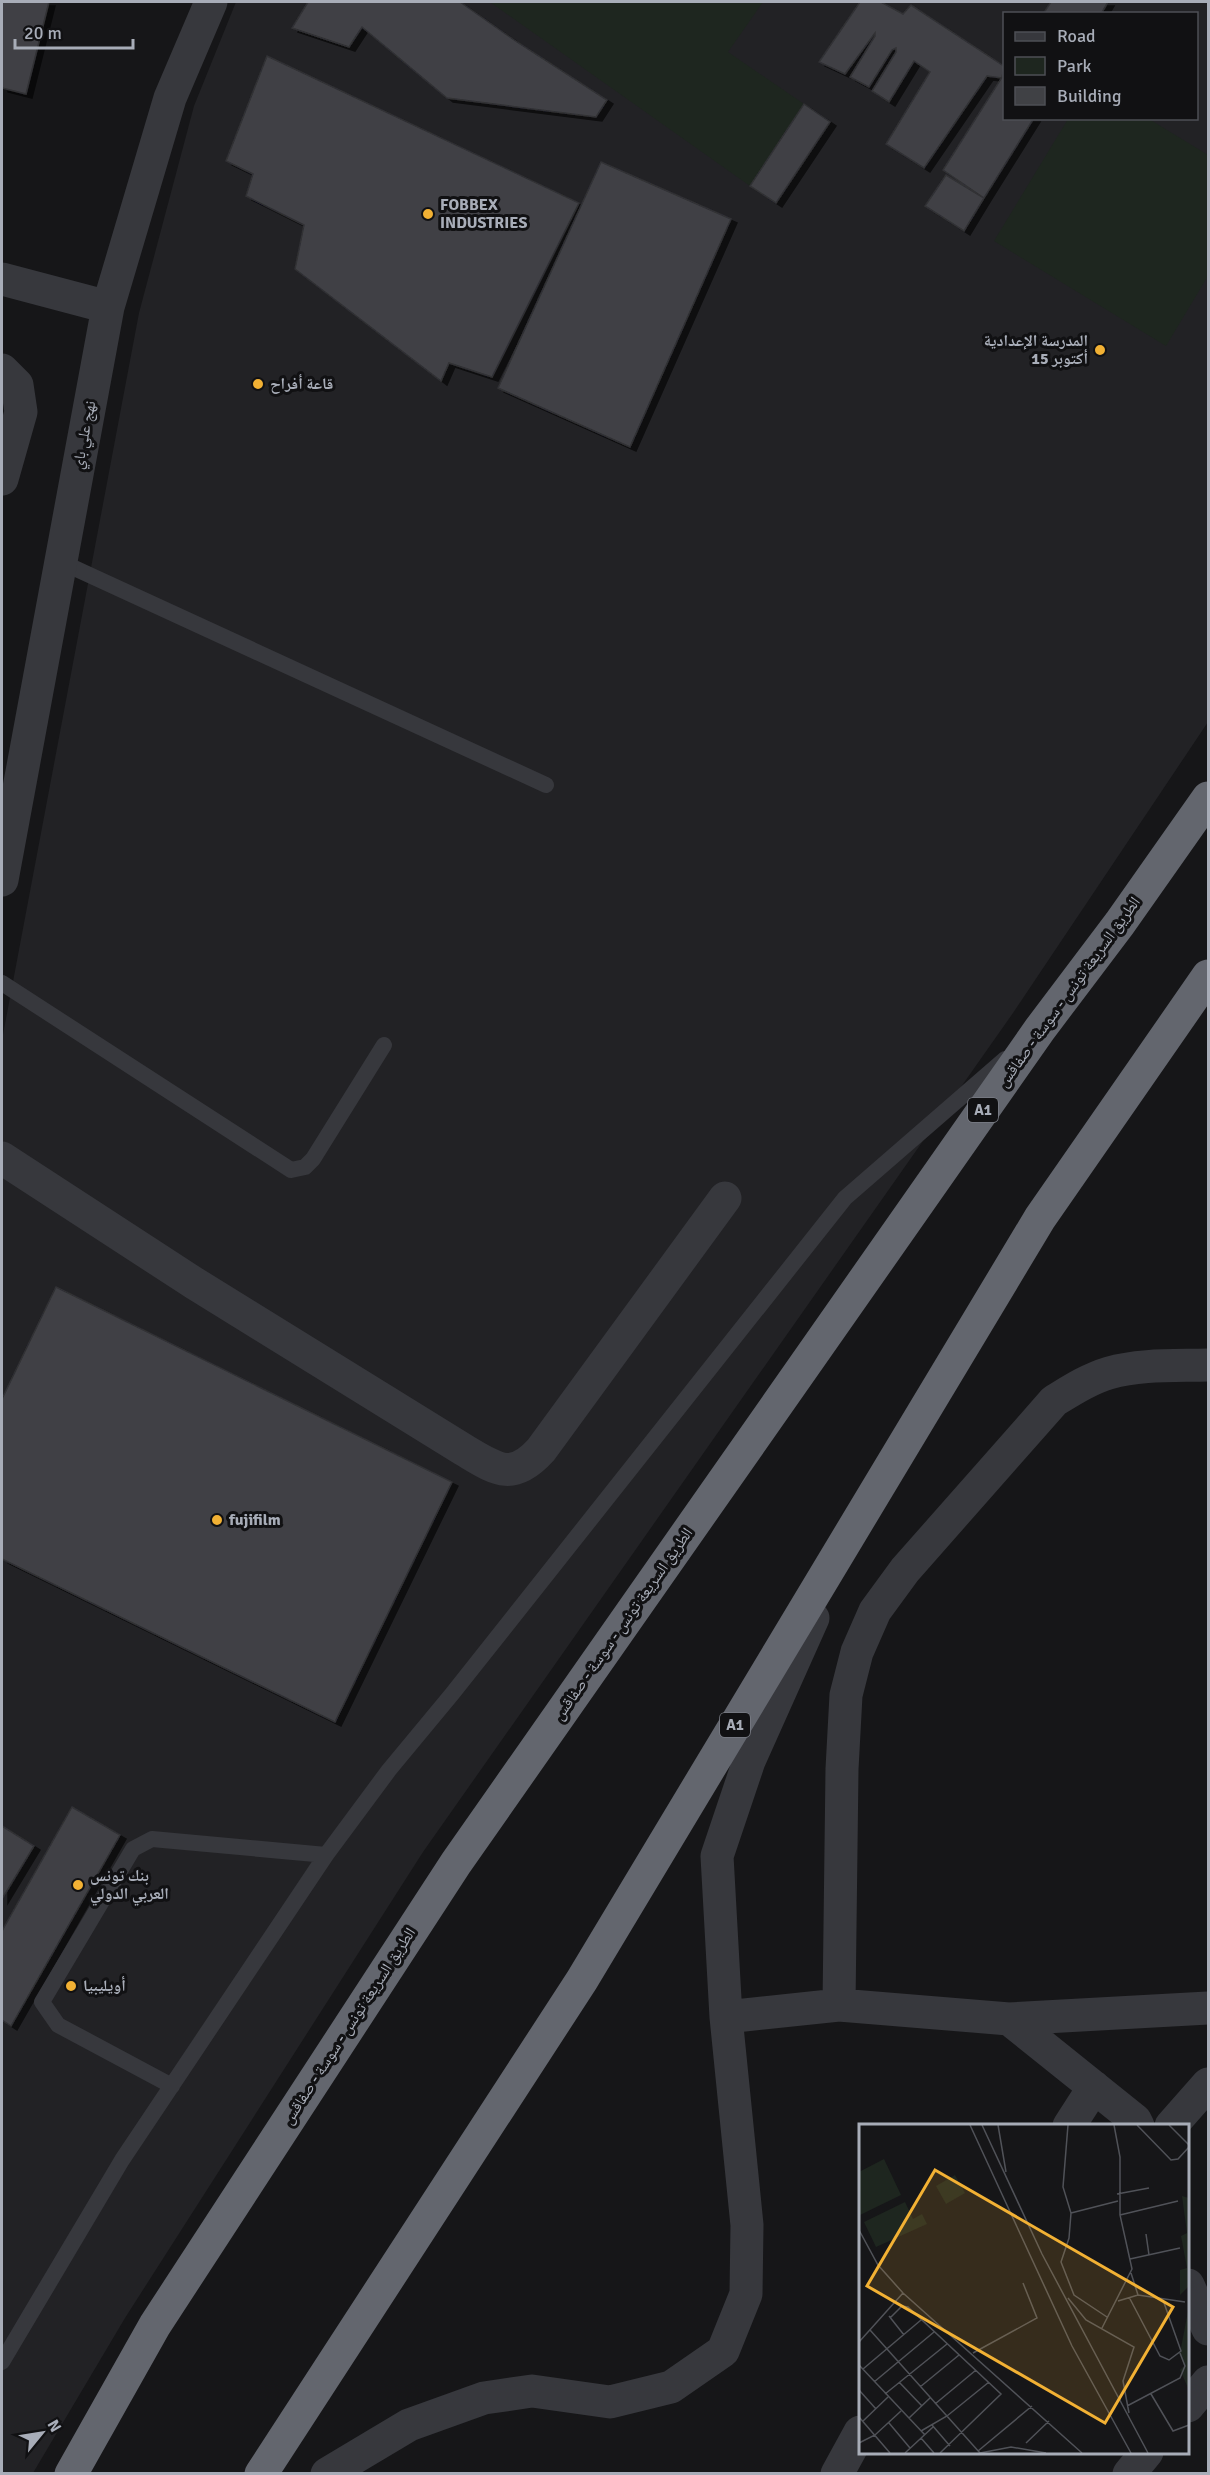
<svg xmlns="http://www.w3.org/2000/svg" width="1210" height="2475" font-family="Signika,'Noto Naskh Arabic',sans-serif">
<defs>
<filter id="shadow"><feDropShadow dx="6" dy="4" stdDeviation="0" flood-color="#0009"/></filter>
</defs>
<rect width="100%" height="100%" fill="#161618"/>
<path fill="#222225" fill-rule="evenodd" d="M 236,2 L 1208,2 L 1208,722 L 1013,1013 L 423,1852 L 125,2318 L 33,2473 L 2,2474 L 2,1040 L 139,313 L 194,106 ZM 1004,14 L 1196,14 L 1196,118 L 1004,118 Z"/>
<path fill="#1e261f" d="M 490,2 L 763,2 L 728,52 L 804,104 L 750,186 Z
M 1068,119 L 1149,119 L 1208,155 L 1208,276 L 1166,346 L 994,241 Z"/>
<path fill="#404145" stroke="#303034" stroke-width="1.5" filter="url(#shadow)" d="M 2,2 L 49,2 L 26,94 L 2,88 Z
M 308,2 L 460,2 L 517,42 L 607,100 L 596,117 L 447,98 L 362,27 L 349,47 L 292,28 Z
M 860,2 L 881,2 L 903,14 L 911,5 L 1004,66 L 1002,78 L 987,76 L 924,168 L 886,144 L 930,72 L 914,61 L 889,102 L 872,91 L 896,52 L 896,48 L 892,50 L 869,87 L 850,77 L 875,36 L 875,33 L 845,74 L 819,62 Z
M 1051,2 L 1108,2 L 1101,14 L 1043,14 Z
M 267,56 L 579,203 L 492,377 L 449,363 L 441,381 L 295,269 L 304,225 L 246,196 L 253,174 L 226,161 Z
M 1004,74 L 1004,118 L 1034,118 L 984,198 L 943,170 Z
M 804,104 L 830,122 L 776,203 L 750,186 Z
M 601,162 L 731,219 L 630,447 L 498,388 Z
M 946,175 L 984,198 L 964,231 L 925,206 Z
M 56,1287 L 452,1482 L 335,1722 L 2,1559 L 2,1399 Z
M 72,1807 L 120,1835 L 11,2026 L 2,2020 L 2,1931 Z
M 2,1826 L 34,1846 L 2,1899 Z"/>
<g fill="none" stroke-linecap="round" stroke-linejoin="round">
<path stroke="#37383d" stroke-width="16" d="M 59,561 L 546,785
M 2,983 L 291,1170 L 305,1167 L 313,1159 L 384,1045
M 172,2086 L 58,2025 L 42,2002 L 133,1849 L 152,1839 L 326,1855
M 2,2362 L 122,2160 L 326,1855 L 389,1770 L 452,1694 L 845,1198 L 1005,1059"/>
<path stroke="#37383d" stroke-width="33" d="M 2,279 L 108,307
M 2,370 L 17,385 L 21,412 L 2,479
M 2,880 L 108,307 L 170,98 L 211,2
M 2,1158 L 194,1283 L 464,1450 C 496,1469 512,1482 541,1450 L 725,1198
M 839,2005 L 842,1769 L 846,1695 L 857,1652 L 875,1611 L 905,1570 L 1054,1401 C 1072,1390 1089,1379 1109,1373 C 1140,1364 1176,1366 1208,1365
M 726,2017 L 839,2005 L 1009,2019 L 1208,2008
M 1009,2019 L 1135,2120 L 1138,2126
M 1069,2126 L 1094,2087
M 1171,2126 L 1208,2084
M 1188,2285 L 1208,2329
M 1188,2406 L 1208,2382
M 327,2474 L 409,2425 L 484,2398 L 532,2391 L 610,2402 L 671,2387 L 723,2351 L 746,2294 L 747,2225 L 726,2017 L 717,1856 L 749,1761 L 813,1618
M 837,2474 L 860,2432
M 1129,2474 L 1147,2452"/>
<path stroke="#63666e" stroke-width="33" d="M 71,2474 L 155,2325 L 456,1863 L 1040,1029 L 1120,923 L 1208,798
M 261,2474 L 582,1980 L 1040,1218 L 1208,976"/>
</g>
<g fill="#f2b134" stroke="#111113" stroke-width="2">
<circle cx="428" cy="214" r="6"/>
<circle cx="1100" cy="350" r="6"/>
<circle cx="258" cy="384" r="6"/>
<circle cx="217" cy="1520" r="6"/>
<circle cx="78" cy="1885" r="6"/>
<circle cx="71" cy="1986" r="6"/>
</g>
<g text-anchor="middle" dominant-baseline="central" stroke-width="6" stroke-linejoin="round" paint-order="stroke">
<g fill="#111113" stroke="#7b7e86" stroke-width="1.5">
<rect x="968" y="1098" width="30" height="24" rx="4.5"/>
<rect x="720" y="1713" width="30" height="24" rx="4.5"/>
</g>
<g font-size="15" font-weight="bold" fill="#a8adb8">
<text x="983" y="1110">A1</text>
<text x="735" y="1725">A1</text>
</g>
<g font-size="16" font-weight="bold" fill="#a8adb8" stroke="#111113" text-anchor="start">
<text x="440" y="205">FOBBEX<tspan x="440" dy="18">INDUSTRIES</tspan></text>
<text x="1088" y="341" text-anchor="end">المدرسة الإعدادية<tspan x="1088" dy="18">15 أكتوبر</tspan></text>
<text x="270" y="384">قاعة أفراح</text>
<text x="229" y="1520">fujifilm</text>
<text x="90" y="1876">بنك تونس<tspan x="90" dy="18">العربي الدولي</tspan></text>
<text x="83" y="1986">أويليبيا</text>
</g>
<g font-size="16" fill="#a8adb8" stroke="#111113">
<text transform="translate(84 435) rotate(-79)">نهج علي باي</text>
<text transform="translate(1069 992) rotate(-54)">الطريق السريعة تونس - سوسة - صفاقس</text>
<text transform="translate(623 1624) rotate(-55)">الطريق السريعة تونس - سوسة - صفاقس</text>
<text transform="translate(349 2026) rotate(-57)">الطريق السريعة تونس - سوسة - صفاقس</text>
</g>
</g>
<g transform="translate(859 2124)">
<rect width="330" height="330" fill="#161618"/>
<path d="M 25,35 L 42,71 L 1,91 L 0,48 ZM 96,51 L 106,69 L 87,80 L 77,62 ZM 323,72 L 330,74 L 330,162 L 321,171 L 321,146 L 328,144 L 322,112 L 328,109 ZM 46,78 L 54,95 L 63,90 L 68,100 L 17,123 L 5,98 ZM 330,182 L 330,266 L 321,246 L 325,242 L 321,229 Z" fill="#1e261f"/>
<path fill="none" stroke="#505258" stroke-width="1.5" d="M 111,1 L 213,222 L 272,329M 123,1 L 183,130 L 289,329M 139,1 L 147,48M 209,1 L 204,63 L 212,89 L 210,114 L 202,138 L 215,171 L 248,193M 278,1 L 312,36 L 319,35 L 330,23M 310,1 L 330,21M 258,70 L 290,64M 212,89 L 259,77M 261,91 L 319,77M 0,106 L 19,141 L 44,169 L 223,329M 287,110 L 290,131M 271,135 L 321,124M 272,149 L 279,171M 270,173 L 301,232 L 310,236 L 322,227 L 304,176M 209,174 L 227,196 L 275,223 L 264,257 L 270,289M 259,177 L 279,171 L 326,178M 30,192 L 45,211M 31,194 L 43,182 L 49,183 L 142,270 L 81,329M 243,204 L 273,145 L 261,91 L 261,33 L 255,1M 11,206 L 121,329M 0,218 L 44,169M 114,229 L 178,194 L 164,159M 0,241 L 66,311M 4,245 L 62,196M 15,258 L 75,208M 40,258 L 63,282M 61,263 L 100,231M 0,266 L 17,285M 26,270 L 88,220M 292,270 L 314,307 L 330,301M 76,280 L 117,246M 268,282 L 321,254 L 326,242 L 321,229M 0,293 L 31,329M 50,294 L 71,274M 4,297 L 29,273M 30,299 L 51,324M 73,301 L 91,322M 62,307 L 88,292 L 130,258M 62,314 L 75,329M 0,319 L 16,311 L 42,287M 167,319 L 190,297M 119,327 L 173,282M 46,329 L 74,303M 121,329 L 152,323 L 187,329"/>
<path fill="#f2b134" fill-opacity="0.15" stroke="#f2b134" stroke-width="3" d="M 76,46 L 314,183 L 246,299 L 8,162 Z"/>
<rect width="330" height="330" fill="none" stroke="#a8adb8" stroke-width="3"/>
</g>
<rect width="1210" height="2475" fill="none" stroke="#a8adb8" stroke-width="6"/>
<rect x="1003" y="12" width="195" height="108" fill="#111113" stroke="#4d4f55" stroke-width="1.5"/>
<rect x="1015" y="32" width="30" height="9" fill="#37383d" stroke="#4d4f55" stroke-width="1.5"/>
<text x="1057" y="42" font-size="18" fill="#a8adb8">Road</text>
<rect x="1015" y="57" width="30" height="18" fill="#1e261f" stroke="#4d4f55" stroke-width="1.5"/>
<text x="1057" y="72" font-size="18" fill="#a8adb8">Park</text>
<rect x="1015" y="87" width="30" height="18" fill="#404145" stroke="#4d4f55" stroke-width="1.5"/>
<text x="1057" y="102" font-size="18" fill="#a8adb8">Building</text>
<g transform="translate(42 2433) rotate(60)" stroke="#111113" stroke-width="4.5" paint-order="stroke">
<path d="M0-4.5L10 22L0 15L-10 22Z" fill="#a8adb8"/>
<text y="-9" font-size="16" font-weight="bold" text-anchor="middle" fill="#a8adb8">N</text>
</g>
<path d="M15 39v9h118v-9" fill="none" stroke="#a8adb8" stroke-width="3"/>
<text x="24" y="39" font-size="18" fill="#a8adb8" stroke="#111113" stroke-width="4.5" paint-order="stroke">20 m</text>
</svg>
